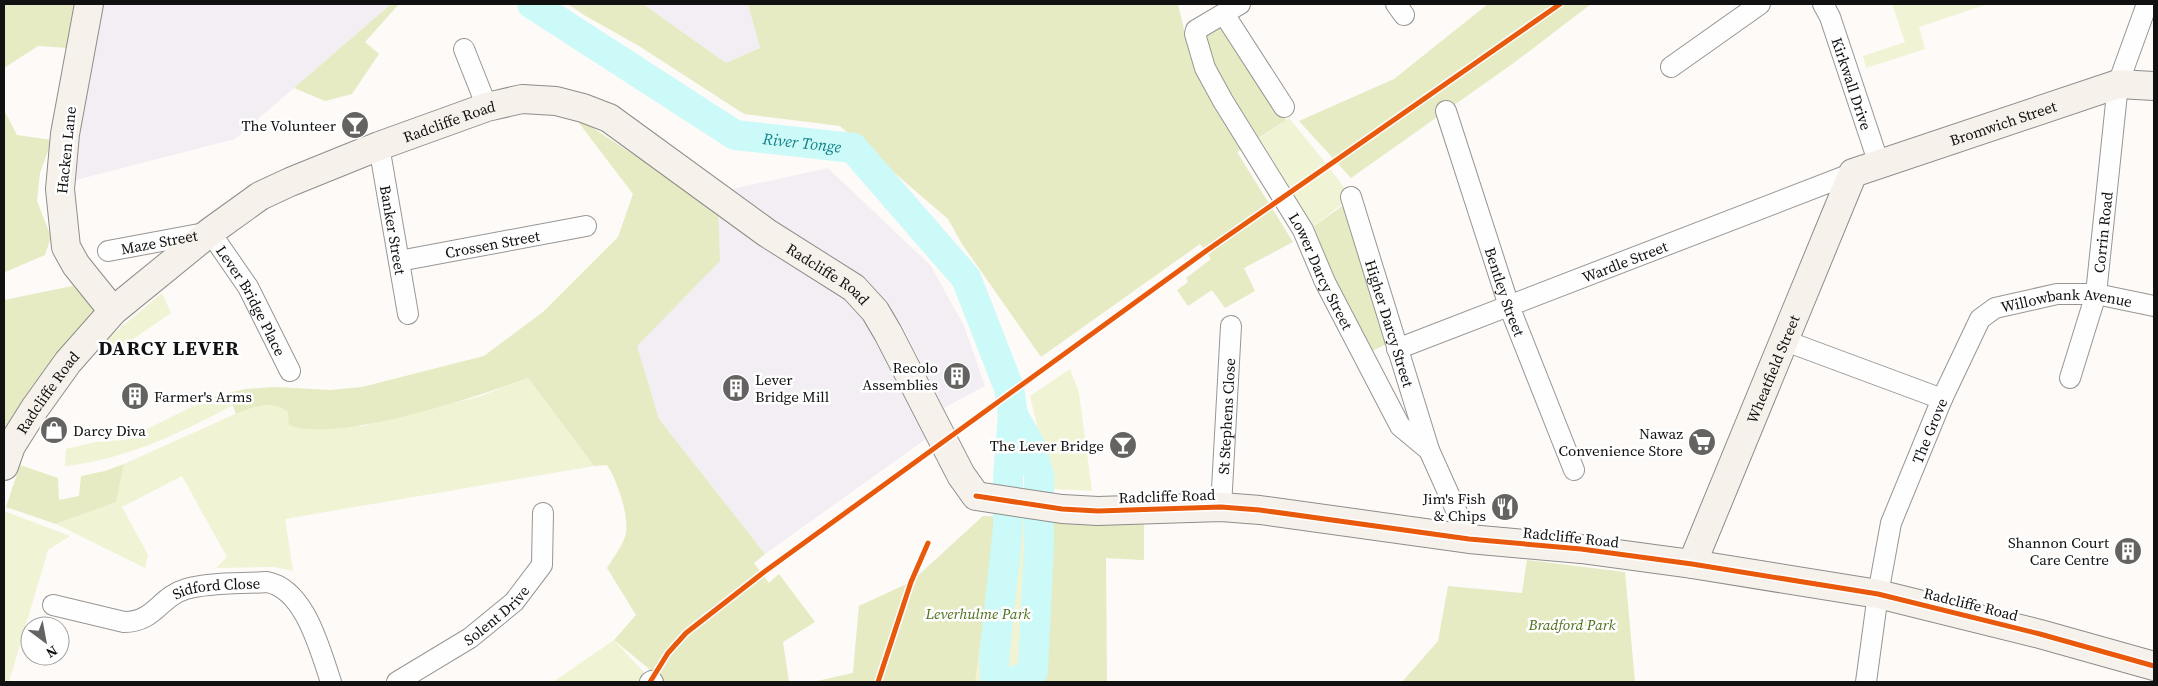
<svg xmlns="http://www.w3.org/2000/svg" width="2158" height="686" font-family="'Source Serif 4',serif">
<rect width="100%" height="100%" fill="#fdfaf7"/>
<path fill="#f3eef3" d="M 100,4 L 391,4 L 235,139 L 72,181 L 78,118 Z
M 643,4 L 748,4 L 760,48 L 726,63 Z
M 828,168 L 931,266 L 964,326 L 985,386 L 944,408 L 902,325 L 867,279 L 727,190 Z
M 718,210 L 850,301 L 880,337 L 933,434 L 765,554 L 659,419 L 636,346 L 668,313 Z"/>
<path fill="#f1f3d5" d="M 1892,4 L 1988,4 L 1919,27 L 1925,49 L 1866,68 L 1863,56 L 1905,42 Z
M 1289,118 L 1328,166 L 1351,197 L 1310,229 L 1257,140 Z
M 162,293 L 171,313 L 113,353 L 107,339 Z
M 1070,369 L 1079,393 L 1092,491 L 1052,489 L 1030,396 Z
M 528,378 L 594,466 L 285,519 L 293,571 L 275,567 L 216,568 L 227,557 L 182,476 L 122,507 L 148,555 L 145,568 L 56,524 L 116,502 L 124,464 L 253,406 L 278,405 L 288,412 L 361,426 L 478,397 Z
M 228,393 L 233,405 C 181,433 124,460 65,466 L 66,449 L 96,442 L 125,440 L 211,397 Z
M 4,511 L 70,536 L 48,550 L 9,682 L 4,682 Z
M 983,516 L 1095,524 L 1144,524 L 1144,560 L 1106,558 L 1106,682 L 813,682 L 853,673 L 859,606 L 911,582 Z
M 614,640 L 652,681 L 650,682 L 553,682 Z"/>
<path fill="#e6ebc3" d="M 4,4 L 76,4 L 67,48 L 38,46 L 4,68 Z
M 391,4 L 399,4 L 365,42 L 379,54 L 352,94 L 325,101 L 294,88 Z
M 568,4 L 643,4 L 726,63 L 760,48 L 748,4 L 1178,4 L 1187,42 L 1222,24 L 1286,120 L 1237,152 L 1293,242 L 1244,268 L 1255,291 L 1225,308 L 1212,290 L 1188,306 L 1177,290 L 1188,282 L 1186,278 L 1211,259 L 1200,244 L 1041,357 L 962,244 L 948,219 L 840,126 L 744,114 L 639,46 L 584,15 Z
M 1488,4 L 1591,4 L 1515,62 L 1351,178 L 1299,121 L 1394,79 Z
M 4,110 L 17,135 L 52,140 L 40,173 L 37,201 L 51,237 L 45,255 L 5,272 Z
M 573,115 L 718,210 L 720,261 L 637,346 L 659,419 L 765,554 L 754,563 L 769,583 L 779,574 L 815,622 L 783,642 L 789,682 L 665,682 L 614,640 L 636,615 L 607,568 C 613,558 621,548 625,537 C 631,520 617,479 607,465 L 594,466 L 528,378 C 479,396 336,444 289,425 L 288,412 C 272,400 253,406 236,414 L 228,393 L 246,389 L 275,387 L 330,390 L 362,387 L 484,356 L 543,312 L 618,237 L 633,194 Z
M 1345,204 L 1391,342 L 1370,352 L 1310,229 Z
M 77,285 L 99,313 L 38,378 L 4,428 L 4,300 Z
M 124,464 L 116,502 L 56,524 L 6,507 L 20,465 L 58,478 L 59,500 L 79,496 L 81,476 L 105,471 Z
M 983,516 L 998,517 L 975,682 L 813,682 L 853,673 L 859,606 L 911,582 Z
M 1054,522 L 1095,524 L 1144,524 L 1144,560 L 1106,558 L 1107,682 L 1032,682 L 1044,673 Z
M 1527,560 L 1625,572 L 1635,682 L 1402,682 L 1438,641 L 1448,586 L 1522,593 Z"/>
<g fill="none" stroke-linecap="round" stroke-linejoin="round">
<g stroke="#cbfaf9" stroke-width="30">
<path id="s1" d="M 532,4 L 735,135 L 853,148 L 966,278 L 1009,388 L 1013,415 L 1008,477 L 1008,527 L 994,658 L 996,682"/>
<path d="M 1013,415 L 1031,447 L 1039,476 L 1039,545 L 1033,671 L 1029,675 L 1015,682"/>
</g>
<g stroke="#979695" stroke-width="22">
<g id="street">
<path id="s2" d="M 1240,4 L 1196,30 L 1195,34 L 1205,68 L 1223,101 L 1303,230 L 1325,282 L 1400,426 L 1429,450"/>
<path d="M 1396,4 L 1404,15"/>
<path id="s3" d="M 1823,4 L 1830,17 L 1879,164"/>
<path d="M 1224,14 L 1284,107"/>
<path d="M 464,49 L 487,107"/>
<path d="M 1671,67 L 1760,4"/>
<path id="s4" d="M 1446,111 L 1509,306 L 1574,470"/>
<path id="s5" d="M 379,146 L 408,314"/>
<path id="s6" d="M 1351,197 L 1429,450 L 1469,539"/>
<path id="s7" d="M 108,251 L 210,232 L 248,287 L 290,371"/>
<path id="s8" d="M 399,261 L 586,226"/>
<path d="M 1783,340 L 1942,399"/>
<path id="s9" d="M 1397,349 L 1853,173"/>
<path id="s10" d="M 2070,378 L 2096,294 L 2118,84 L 2147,4"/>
<path id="s11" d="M 1221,507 L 1231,326"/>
<path id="s12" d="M 53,605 L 124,622 C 155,622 159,597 186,589 C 211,582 241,584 267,582 C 305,589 320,650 331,682"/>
<path id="s13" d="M 397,682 L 470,638 L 514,602 L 542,565 L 543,513"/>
<path d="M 650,682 L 652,681 L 653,682"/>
<path id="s14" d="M 1866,682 L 1878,594 L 1891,523 L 1942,399 L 1980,319 L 1995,308 L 2057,294 L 2096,294 L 2154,306"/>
</g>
</g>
<g stroke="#8e8d8b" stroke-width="30">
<g id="secondary">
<path d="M 89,4 L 65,134 L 60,189 L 66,247 L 76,265 L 113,311"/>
<path id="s15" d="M 4,466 L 11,446 L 35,408 L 68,362 L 113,311 L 210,232 L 260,196 L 290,182 L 379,146 L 487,107 L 522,99 L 556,101 L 583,108 L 609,118 L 767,233 L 854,288 L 875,311 L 888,333 L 961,475 L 976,496 L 1062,509 L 1098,511 L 1221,507 L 1260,510 L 1469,539 L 1581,549 L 1692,564 L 1878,594 L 2040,634 L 2154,666"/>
<path id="s16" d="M 1692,564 L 1853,173 L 2118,84 L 2154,86"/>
</g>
</g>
<use href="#street" stroke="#fffefe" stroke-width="20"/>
<use href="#secondary" stroke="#f6f1eb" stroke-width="28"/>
<g stroke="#fff" stroke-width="8">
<path id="cycleway" d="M 976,496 L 1062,509 L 1098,511 L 1221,507 L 1260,510 L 1469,539 L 1581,549 L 1692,564 L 1878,594 L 2040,634 L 2154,666
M 650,682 L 668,653 L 686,633 L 764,572 L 1206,251 L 1560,4
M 878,682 L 911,582 L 928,543"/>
</g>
<use href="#cycleway" stroke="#e8590c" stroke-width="5"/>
</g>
<defs>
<g id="bar-disc" transform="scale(1.4375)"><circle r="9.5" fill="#646362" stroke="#fff"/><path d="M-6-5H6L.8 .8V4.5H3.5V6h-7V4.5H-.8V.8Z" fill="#fff"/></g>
<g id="building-disc" transform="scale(1.4375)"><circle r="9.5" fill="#646362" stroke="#fff"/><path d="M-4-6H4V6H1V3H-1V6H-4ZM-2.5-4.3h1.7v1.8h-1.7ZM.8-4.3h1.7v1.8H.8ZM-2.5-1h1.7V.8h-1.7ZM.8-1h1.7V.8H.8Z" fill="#fff"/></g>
<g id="shop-disc" transform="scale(1.4375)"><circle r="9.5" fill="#646362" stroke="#fff"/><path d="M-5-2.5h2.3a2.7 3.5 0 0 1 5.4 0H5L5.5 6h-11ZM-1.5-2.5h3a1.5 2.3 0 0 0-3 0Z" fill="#fff"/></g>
<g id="supermarket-disc" transform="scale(1.4375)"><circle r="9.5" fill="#646362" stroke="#fff"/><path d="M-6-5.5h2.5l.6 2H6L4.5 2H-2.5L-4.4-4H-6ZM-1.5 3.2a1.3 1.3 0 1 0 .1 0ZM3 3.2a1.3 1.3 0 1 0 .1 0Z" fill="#fff"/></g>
<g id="restaurant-disc" transform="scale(1.4375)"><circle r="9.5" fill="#646362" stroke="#fff"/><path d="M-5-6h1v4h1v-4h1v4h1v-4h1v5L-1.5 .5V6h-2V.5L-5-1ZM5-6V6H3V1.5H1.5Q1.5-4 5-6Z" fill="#fff"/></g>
</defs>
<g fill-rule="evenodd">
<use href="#bar-disc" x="355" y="125"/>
<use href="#building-disc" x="957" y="376"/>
<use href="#building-disc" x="736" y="388"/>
<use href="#building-disc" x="135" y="396"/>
<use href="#shop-disc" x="54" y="430"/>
<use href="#supermarket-disc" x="1702" y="442"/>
<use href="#bar-disc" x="1123" y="445"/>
<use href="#restaurant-disc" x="1505" y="507"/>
<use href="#building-disc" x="2128" y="551"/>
</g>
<g text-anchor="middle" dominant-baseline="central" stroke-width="5" stroke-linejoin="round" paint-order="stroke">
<g font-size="15" fill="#111" stroke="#fff">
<text stroke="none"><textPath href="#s3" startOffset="85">Kirkwall Drive</textPath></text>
<text stroke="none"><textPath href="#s15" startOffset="581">Radcliffe Road</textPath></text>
<text stroke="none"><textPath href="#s16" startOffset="581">Bromwich Street</textPath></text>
<text transform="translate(66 150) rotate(-84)">Hacken Lane</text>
<text stroke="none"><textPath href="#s5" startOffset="85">Banker Street</textPath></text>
<text stroke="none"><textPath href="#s10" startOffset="150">Corrin Road</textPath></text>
<text stroke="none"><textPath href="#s7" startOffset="52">Maze Street</textPath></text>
<text stroke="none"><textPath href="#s8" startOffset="95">Crossen Street</textPath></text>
<text stroke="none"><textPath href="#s9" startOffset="244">Wardle Street</textPath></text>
<text stroke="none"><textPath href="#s2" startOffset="325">Lower Darcy Street</textPath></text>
<text stroke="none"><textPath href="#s15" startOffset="1016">Radcliffe Road</textPath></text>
<text stroke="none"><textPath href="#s4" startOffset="190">Bentley Street</textPath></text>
<text stroke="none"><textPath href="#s7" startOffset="184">Lever Bridge Place</textPath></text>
<text stroke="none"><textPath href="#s14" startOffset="475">Willowbank Avenue</textPath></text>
<text stroke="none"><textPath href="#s6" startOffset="132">Higher Darcy Street</textPath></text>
<text stroke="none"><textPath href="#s16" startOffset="211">Wheatfield Street</textPath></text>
<text stroke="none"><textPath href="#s15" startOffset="86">Radcliffe Road</textPath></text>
<text stroke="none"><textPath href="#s11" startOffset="91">St Stephens Close</textPath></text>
<text stroke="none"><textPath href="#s14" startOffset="261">The Grove</textPath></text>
<text transform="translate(1167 496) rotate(-2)">Radcliffe Road</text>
<text transform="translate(1571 537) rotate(6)">Radcliffe Road</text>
<text stroke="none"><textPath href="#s12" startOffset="175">Sidford Close</textPath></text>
<text transform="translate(1971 604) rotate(14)">Radcliffe Road</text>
<text stroke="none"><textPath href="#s13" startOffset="120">Solent Drive</textPath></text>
</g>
<g font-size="15" fill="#111" stroke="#fff" text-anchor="end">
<text x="336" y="125">The Volunteer</text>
<text x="938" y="367">Recolo<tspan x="938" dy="17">Assemblies</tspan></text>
<text x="755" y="379" text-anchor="start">Lever<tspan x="755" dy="17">Bridge Mill</tspan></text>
<text x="154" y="396" text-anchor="start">Farmer's Arms</text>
<text x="73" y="430" text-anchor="start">Darcy Diva</text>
<text x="1683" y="433">Nawaz<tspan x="1683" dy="17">Convenience Store</tspan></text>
<text x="1104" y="445">The Lever Bridge</text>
<text x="1486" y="498">Jim's Fish<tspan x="1486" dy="17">&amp; Chips</tspan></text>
<text x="2109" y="542">Shannon Court<tspan x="2109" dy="17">Care Centre</tspan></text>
</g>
<g font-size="15" font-style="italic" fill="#4c6f1b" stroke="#fff">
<text x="978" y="613">Leverhulme Park</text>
<text x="1572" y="624">Bradford Park</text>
</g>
<g font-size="16" font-style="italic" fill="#107f87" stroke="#fff">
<text stroke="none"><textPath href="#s1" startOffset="309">River Tonge</textPath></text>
</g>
<g font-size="20" font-weight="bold" letter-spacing="1" fill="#111" stroke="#fff">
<text x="169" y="348">DARCY LEVER</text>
</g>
</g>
<rect width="2158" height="686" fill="none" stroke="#111111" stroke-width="10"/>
<g transform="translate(45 641) rotate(148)"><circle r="24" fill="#ffffff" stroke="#a0a0a0"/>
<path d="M0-4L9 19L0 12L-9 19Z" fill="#646362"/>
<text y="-8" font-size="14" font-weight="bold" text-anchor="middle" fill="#111111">N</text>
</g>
</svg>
